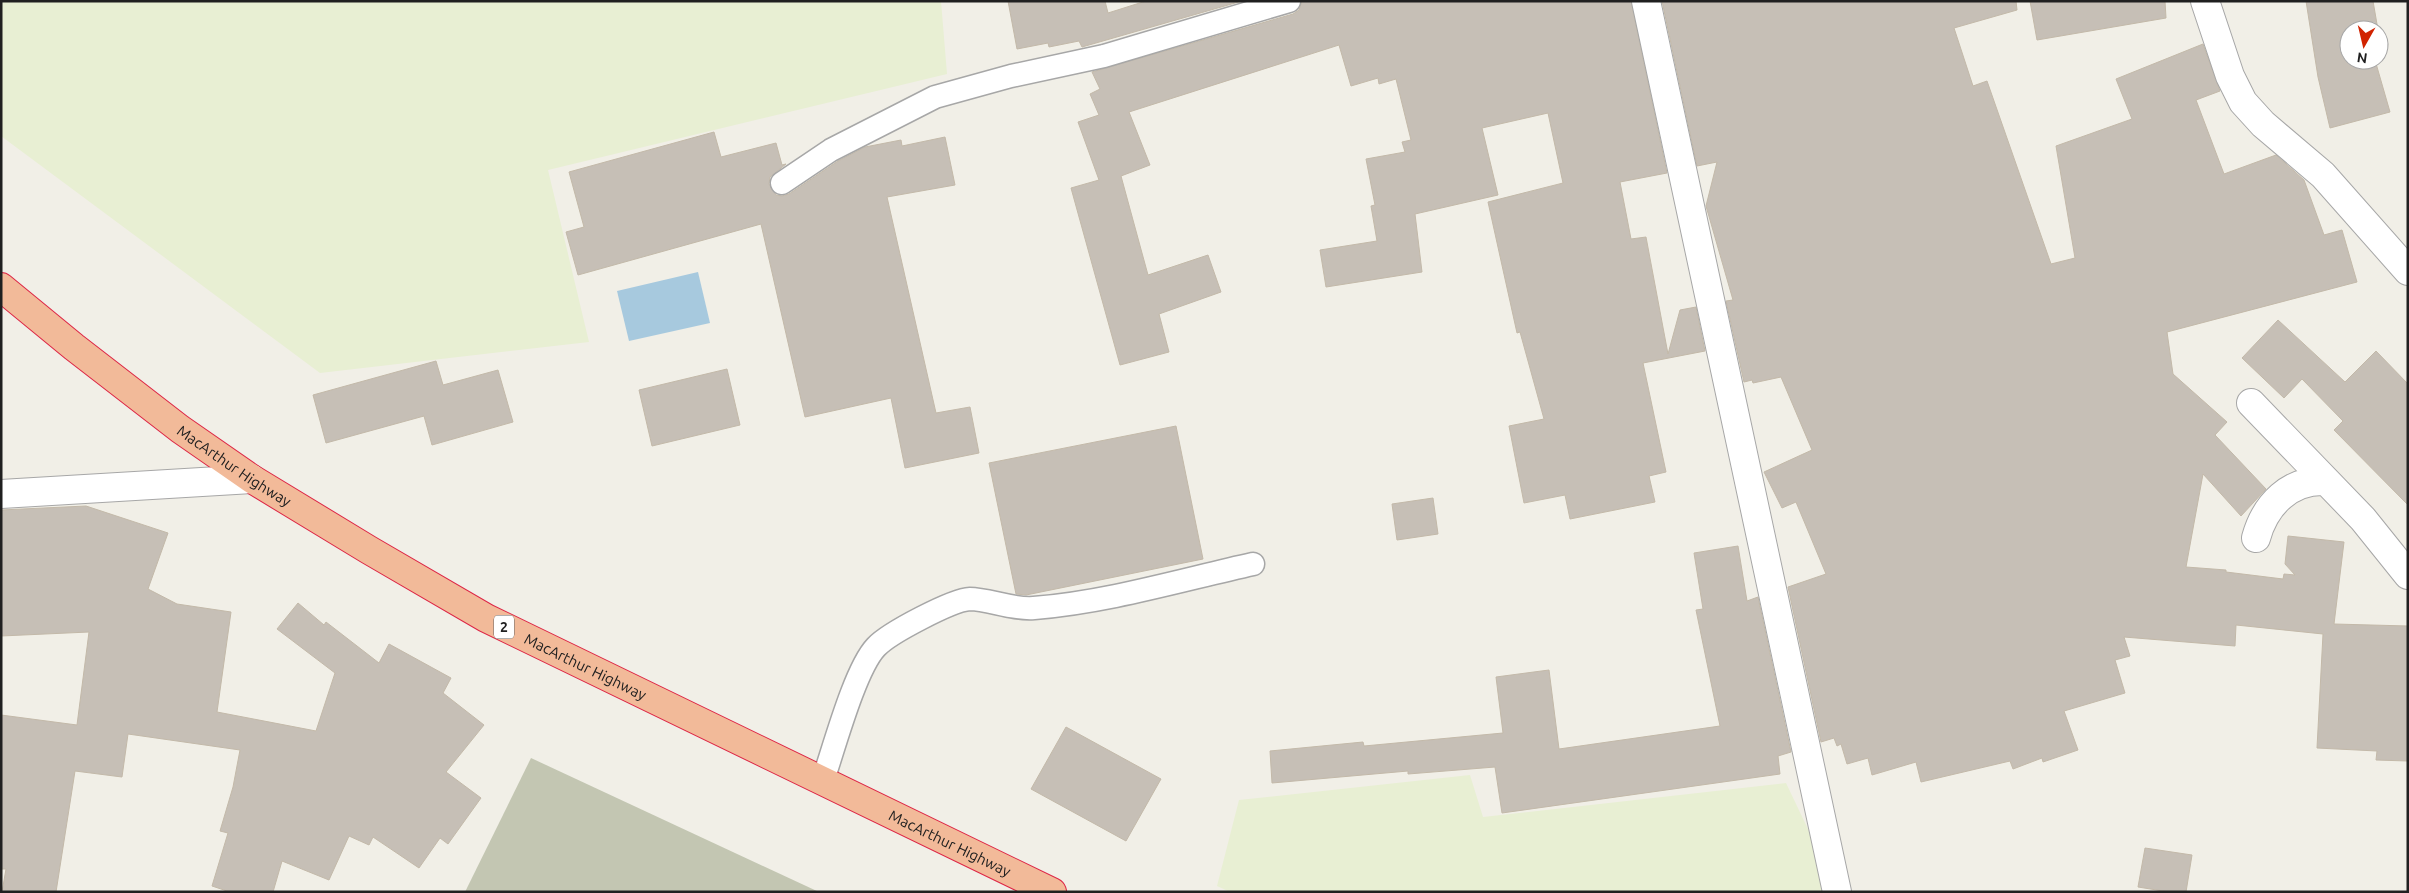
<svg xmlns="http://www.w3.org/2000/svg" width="2409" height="893" font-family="Ubuntu,sans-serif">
<rect width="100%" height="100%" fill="#f1efe7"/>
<path fill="#c3c6b2" d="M 531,758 L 819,892 L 465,892 Z"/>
<path fill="#e8efd3" d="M 1,1 L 941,1 L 947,74 L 548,170 L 589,342 L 320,373 L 1,136 Z
M 1470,775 L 1483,817 L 1786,783 L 1829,873 L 1832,892 L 1230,892 L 1217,886 L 1239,800 Z"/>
<path fill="#a7c9de" d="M 698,272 L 710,323 L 629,341 L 617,291 Z"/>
<path fill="#c6bfb6" stroke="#c3b9a9" d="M 1008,1 L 1105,1 L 1108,13 L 1146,1 L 1242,1 L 1082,47 L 1079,41 L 1049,47 L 1048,43 L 1017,49 Z
M 1302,1 L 1631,1 L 1667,173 L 1620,182 L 1631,239 L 1646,237 L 1668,354 L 1680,310 L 1696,307 L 1705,351 L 1643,363 L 1666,472 L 1649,476 L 1655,502 L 1570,519 L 1565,495 L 1524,503 L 1509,426 L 1544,419 L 1520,332 L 1517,333 L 1488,202 L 1563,183 L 1548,113 L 1482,128 L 1498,195 L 1415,214 L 1422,272 L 1326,287 L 1320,250 L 1377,241 L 1371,206 L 1375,205 L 1366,159 L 1405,152 L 1402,142 L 1411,140 L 1396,79 L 1379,84 L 1378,78 L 1351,86 L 1339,45 L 1129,112 L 1150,165 L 1121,176 L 1148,275 L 1208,255 L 1221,292 L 1159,314 L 1169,352 L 1120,365 L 1071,188 L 1099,180 L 1078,122 L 1099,115 L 1090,94 L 1100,89 L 1092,72 L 1293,14 L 1299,10 Z
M 1662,1 L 2016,1 L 2017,10 L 1954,28 L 1973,86 L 1987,81 L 2051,264 L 2075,258 L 2056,146 L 2132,119 L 2116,79 L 2203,44 L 2220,91 L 2196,100 L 2224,174 L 2276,155 L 2304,180 L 2324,235 L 2342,230 L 2357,282 L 2167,332 L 2173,374 L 2227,422 L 2215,435 L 2266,489 L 2241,516 L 2203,474 L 2186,567 L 2226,570 L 2226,572 L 2283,579 L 2284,574 L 2295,575 L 2285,564 L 2288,536 L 2344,542 L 2334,624 L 2408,626 L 2408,761 L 2376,760 L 2377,751 L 2317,748 L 2323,634 L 2236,625 L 2235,646 L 2124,637 L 2130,656 L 2115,660 L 2125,693 L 2064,711 L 2078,750 L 2043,762 L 2042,758 L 2013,769 L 2010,761 L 1921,782 L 1916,762 L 1872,775 L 1868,758 L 1847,764 L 1841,744 L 1837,746 L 1834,738 L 1821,742 L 1788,587 L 1826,574 L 1796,502 L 1782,508 L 1764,472 L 1812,450 L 1781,377 L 1753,383 L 1752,380 L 1744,382 L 1726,301 L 1733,300 L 1706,206 L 1717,162 L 1697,166 Z
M 2030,1 L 2165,1 L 2166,18 L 2037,40 Z
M 2306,1 L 2373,1 L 2378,30 L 2349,30 L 2349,60 L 2375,60 L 2390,112 L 2330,128 L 2318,77 Z
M 714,132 L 721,157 L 776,143 L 782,165 L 786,164 L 770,177 L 769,184 L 776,195 L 782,196 L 789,194 L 838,161 L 865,147 L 901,140 L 902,146 L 945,137 L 955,185 L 887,197 L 936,413 L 970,407 L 979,453 L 905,468 L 891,398 L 805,417 L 761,224 L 578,275 L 566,232 L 584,227 L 569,172 Z
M 2278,320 L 2345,382 L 2376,351 L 2408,384 L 2408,505 L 2334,430 L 2343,421 L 2302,379 L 2284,398 L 2242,358 Z
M 436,361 L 443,385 L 498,370 L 513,422 L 432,445 L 424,416 L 326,443 L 313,395 Z
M 727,369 L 740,425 L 652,446 L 639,390 Z
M 1176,426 L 1203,559 L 1026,595 L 1016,594 L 989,463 Z
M 1433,498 L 1438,534 L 1397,540 L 1392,504 Z
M 86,506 L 168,533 L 148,589 L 177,604 L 231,612 L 217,712 L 316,731 L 335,673 L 277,629 L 298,603 L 324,625 L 326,622 L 379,663 L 389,644 L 451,678 L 443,693 L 484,725 L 446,772 L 481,798 L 448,844 L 440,838 L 419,868 L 373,837 L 369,845 L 349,836 L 329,880 L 282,861 L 273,892 L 230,892 L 212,886 L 228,833 L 220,831 L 233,787 L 240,750 L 128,734 L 122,777 L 75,771 L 56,892 L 2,892 L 6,869 L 1,869 L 1,715 L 77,725 L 89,632 L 1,636 L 1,510 Z
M 1738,546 L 1747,601 L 1758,597 L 1791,752 L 1778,756 L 1780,774 L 1502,813 L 1495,767 L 1408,774 L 1408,771 L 1272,783 L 1270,751 L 1363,742 L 1364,746 L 1503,733 L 1496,677 L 1549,670 L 1559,749 L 1720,726 L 1696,610 L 1703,609 L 1694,553 Z
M 1066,727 L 1161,779 L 1126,841 L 1031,789 Z
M 2145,848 L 2192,855 L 2186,892 L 2169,892 L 2138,887 Z"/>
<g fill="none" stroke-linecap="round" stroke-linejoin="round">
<g stroke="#a7a7a7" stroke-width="25">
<path id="service" d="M 782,183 L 831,150 L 935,97 L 1011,76 L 1104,56 L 1289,1
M 823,780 C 834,748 855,669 876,647 C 889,633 952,600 970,599 C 988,599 1013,610 1034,608 C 1108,602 1181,580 1253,564"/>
</g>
<g stroke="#a7a7a7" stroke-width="30">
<path id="minor" d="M 1646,1 L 1837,892
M 2205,1 L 2230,76 L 2243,102 L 2263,124 L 2323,175 L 2408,271
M 2251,403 L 2363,519 L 2408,575
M 1,494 L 252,479
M 2256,538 C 2265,505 2290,479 2326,481"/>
</g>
<g stroke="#dd2646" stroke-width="30">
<g id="trunk">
<path id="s1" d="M 1,287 L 74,347 L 180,429 L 252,479 L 369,550 L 486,618 L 1052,892"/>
</g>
</g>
<use href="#service" stroke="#fff" stroke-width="22"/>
<use href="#minor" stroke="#fff" stroke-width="28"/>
<use href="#trunk" stroke="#f2ba99" stroke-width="28"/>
</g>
<g text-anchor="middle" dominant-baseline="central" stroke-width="4.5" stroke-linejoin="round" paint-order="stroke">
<rect fill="#fff" stroke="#636363" stroke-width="1" x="494" y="615.5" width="20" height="23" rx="4"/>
<g font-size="14" font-weight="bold" fill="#202020">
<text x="504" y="627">2</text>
</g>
<g font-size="15" fill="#202020" stroke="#fff">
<text stroke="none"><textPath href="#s1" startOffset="294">MacArthur Highway</textPath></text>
<text stroke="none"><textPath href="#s1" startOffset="699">MacArthur Highway</textPath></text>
<text stroke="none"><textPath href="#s1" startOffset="1104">MacArthur Highway</textPath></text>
</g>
</g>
<rect width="2409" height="893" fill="none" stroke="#202020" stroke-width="5"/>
<g transform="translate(2364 45) rotate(188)"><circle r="24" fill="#ffffff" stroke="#a6a6a6"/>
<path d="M0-4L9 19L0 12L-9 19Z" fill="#d12300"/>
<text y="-8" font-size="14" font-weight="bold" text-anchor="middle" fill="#202020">N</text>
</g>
</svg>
